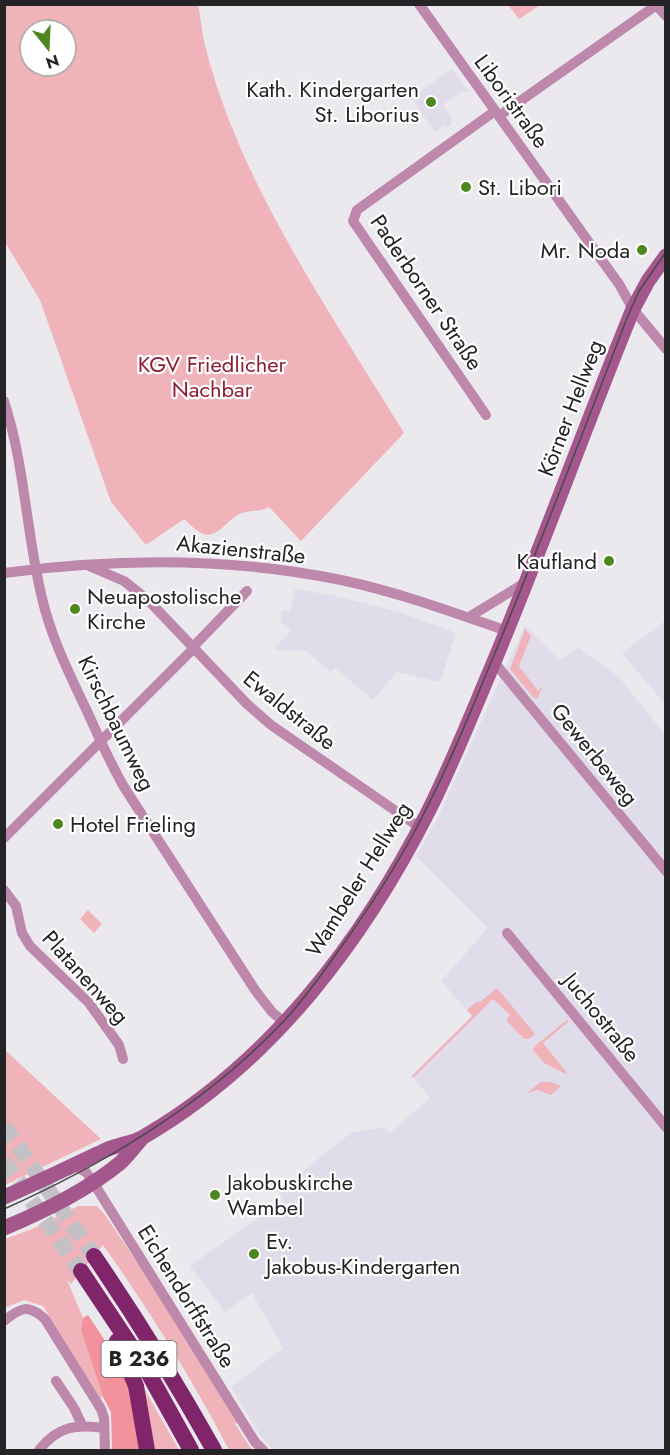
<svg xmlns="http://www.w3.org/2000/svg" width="670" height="1455" font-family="Jost,sans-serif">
<rect width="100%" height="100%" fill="#ebe8ee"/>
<path fill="#e1dce9" d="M 452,69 L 470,92 L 461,92 L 443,105 L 453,119 L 450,121 L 452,124 L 447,127 L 445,125 L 435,132 L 411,98 Z
M 295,589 L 336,596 L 402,613 L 456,633 L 440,682 L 397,672 L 373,700 L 335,668 L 331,672 L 306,651 L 273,650 L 291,631 L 280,622 L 282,610 L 290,611 Z
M 665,621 L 665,704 L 622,653 Z
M 525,625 L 560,660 L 579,648 L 619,677 L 665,735 L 665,1450 L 273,1450 L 260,1435 L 231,1387 L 283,1348 L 252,1293 L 225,1312 L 190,1266 L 284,1200 L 278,1191 L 352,1132 L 384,1128 L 390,1133 L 430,1098 L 412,1076 L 472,1016 L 441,981 L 488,928 L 416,856 L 437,819 Z"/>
<path fill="#f0b3b9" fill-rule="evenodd" d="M 4,5 L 198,5 C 201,19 202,35 206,49 C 241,186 331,313 404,433 L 301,541 L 269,507 C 261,512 251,510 242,513 C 227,518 216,544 198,531 C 193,528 189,523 184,519 L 146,545 L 111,502 L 40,300 L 5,242 ZM 30,30 L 66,30 L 66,66 L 30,66 Z
M 508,5 L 540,5 L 519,19 Z
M 525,629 L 531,636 L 519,666 L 538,691 L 543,686 L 537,699 L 533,697 L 510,669 Z
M 88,910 L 102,924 L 94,933 L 80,919 Z
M 497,988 L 535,1034 L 529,1039 L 524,1039 L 506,1020 L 510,1015 L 493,999 L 413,1078 L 412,1076 L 472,1016 L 467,1010 L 477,1001 L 479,1003 Z
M 567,1020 L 569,1021 L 543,1043 L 567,1073 L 566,1074 L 544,1063 L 533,1050 L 535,1046 Z
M 4,1049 L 101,1139 L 5,1185 L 4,1185 Z
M 541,1082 L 550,1082 L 561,1086 L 551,1095 L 538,1090 L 527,1093 Z
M 78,1206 L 97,1206 L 105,1215 L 152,1284 L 238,1422 L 235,1424 L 252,1450 L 229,1450 C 192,1379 150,1311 103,1245 L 71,1284 L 67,1280 L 83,1318 L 81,1330 L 103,1397 L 100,1398 L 43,1306 L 24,1300 L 5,1308 L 5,1239 L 32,1229 Z
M 142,1385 L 179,1450 L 153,1450 Z"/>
<path fill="#f3929d" d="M 88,1315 L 121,1365 L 129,1389 L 140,1450 L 112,1450 L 111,1412 L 103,1397 L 81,1330 L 83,1318 Z"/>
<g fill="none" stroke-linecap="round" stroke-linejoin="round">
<path stroke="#c3c1c6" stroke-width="16" stroke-dasharray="16 8" stroke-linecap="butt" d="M 4,1126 L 94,1256
M 4,1161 L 81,1271"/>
<path stroke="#bd88ac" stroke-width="10" d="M 419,4 L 598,255 L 619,284 L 633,309 L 666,349
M 657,6 L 666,16
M 499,116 L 658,4
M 4,401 C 25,465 26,533 42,598 C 51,637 69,673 86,709 C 98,735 109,761 124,787 L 255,990 L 272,1012 L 285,1023
M 486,415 L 353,221 L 357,210 L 495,111
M 89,566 L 124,581 L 148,600 L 247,704 L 271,725 L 419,827
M 4,573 C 117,558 229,557 341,580 C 398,592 452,612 507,631
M 469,617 L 528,581
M 192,648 L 247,591
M 494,662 L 666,871
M 4,838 L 193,649
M 4,890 L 16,906 L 22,933 L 30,946 L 89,1003 L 119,1045 L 123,1059
M 507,933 L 666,1127
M 75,1166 L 86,1172 L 93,1182 L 255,1442 L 263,1450
M 4,1321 C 21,1307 28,1304 45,1319 L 101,1409 L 104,1418 L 105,1450
M 56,1381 L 74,1408 L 82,1425
M 39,1450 C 58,1426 76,1424 104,1428"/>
<path stroke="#a3578d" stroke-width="15" d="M 4,1197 C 39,1182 73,1165 108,1149 C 120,1144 134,1143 145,1136 C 272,1062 364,939 429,810 C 452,764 471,716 491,669 C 541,550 584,429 633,309 L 648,281 L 666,256
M 4,1228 C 45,1211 86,1191 120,1163 C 128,1156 135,1146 142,1138"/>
<path stroke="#80256a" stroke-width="16" d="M 94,1256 C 137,1319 177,1384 214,1450
M 81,1271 L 145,1367 L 191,1450
M 117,1341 L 136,1386 L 147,1450"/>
<path stroke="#49484b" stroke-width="1.5" d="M 4,1209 C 107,1163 206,1103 284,1021 C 303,1000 320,977 336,954 C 366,913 394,871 418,825 C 446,772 469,716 492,660 C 539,547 583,433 627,318 L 639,291 L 666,252"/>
</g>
<g fill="#4e8620" stroke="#fff" stroke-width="2">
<circle cx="431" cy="102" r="6"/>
<circle cx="466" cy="187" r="6"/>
<circle cx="642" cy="250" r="6"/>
<circle cx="609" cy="561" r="6"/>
<circle cx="75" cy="609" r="6"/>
<circle cx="58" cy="824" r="6"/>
<circle cx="215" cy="1195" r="6"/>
<circle cx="254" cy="1254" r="6"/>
</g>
<g text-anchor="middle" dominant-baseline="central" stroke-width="4.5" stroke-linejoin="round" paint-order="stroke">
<rect fill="#fff" stroke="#666567" stroke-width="1.5" x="101.5" y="1341" width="75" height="36" rx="4.5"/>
<g font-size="21" font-weight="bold" fill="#242326">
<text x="139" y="1359">B 236</text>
</g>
<g font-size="22" fill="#242326" stroke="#fff" text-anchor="start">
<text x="419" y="89" text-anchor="end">Kath. Kindergarten<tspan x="419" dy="25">St. Liborius</tspan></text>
<text x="478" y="187">St. Libori</text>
<text x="630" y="250" text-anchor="end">Mr. Noda</text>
<text x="597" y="561" text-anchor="end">Kaufland</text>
<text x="87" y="596">Neuapostolische<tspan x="87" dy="25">Kirche</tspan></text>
<text x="70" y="824">Hotel Frieling</text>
<text x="227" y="1182">Jakobuskirche<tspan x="227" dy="25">Wambel</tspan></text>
<text x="266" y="1241">Ev.<tspan x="266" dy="25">Jakobus-Kindergarten</tspan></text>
</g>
<g font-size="22" fill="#242326" stroke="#fff">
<text transform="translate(512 101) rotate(54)">Liboristraße</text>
<text transform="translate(427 292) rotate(56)">Paderborner Straße</text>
<text transform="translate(570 408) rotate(-69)">Körner Hellweg</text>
<text transform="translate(241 549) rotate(6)">Akazienstraße</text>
<text transform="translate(290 710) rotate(39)">Ewaldstraße</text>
<text transform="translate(117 723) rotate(64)">Kirschbaumweg</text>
<text transform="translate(595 754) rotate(51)">Gewerbeweg</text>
<text transform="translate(358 879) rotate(-58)">Wambeler Hellweg</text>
<text transform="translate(86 977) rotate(48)">Platanenweg</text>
<text transform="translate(602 1017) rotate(51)">Juchostraße</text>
<text transform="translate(187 1296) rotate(58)">Eichendorffstraße</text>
</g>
<g font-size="22" fill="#8d1c37" stroke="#fff">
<text x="212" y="364">KGV Friedlicher<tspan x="212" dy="25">Nachbar</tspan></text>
</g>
</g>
<rect width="670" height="1455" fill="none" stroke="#242326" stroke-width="12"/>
<g transform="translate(48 48) rotate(162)"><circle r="28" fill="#ffffff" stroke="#a7a7a8" stroke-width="1.5"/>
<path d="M0-4.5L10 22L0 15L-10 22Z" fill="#4e8620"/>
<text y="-9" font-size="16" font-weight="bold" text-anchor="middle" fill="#242326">N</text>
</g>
</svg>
